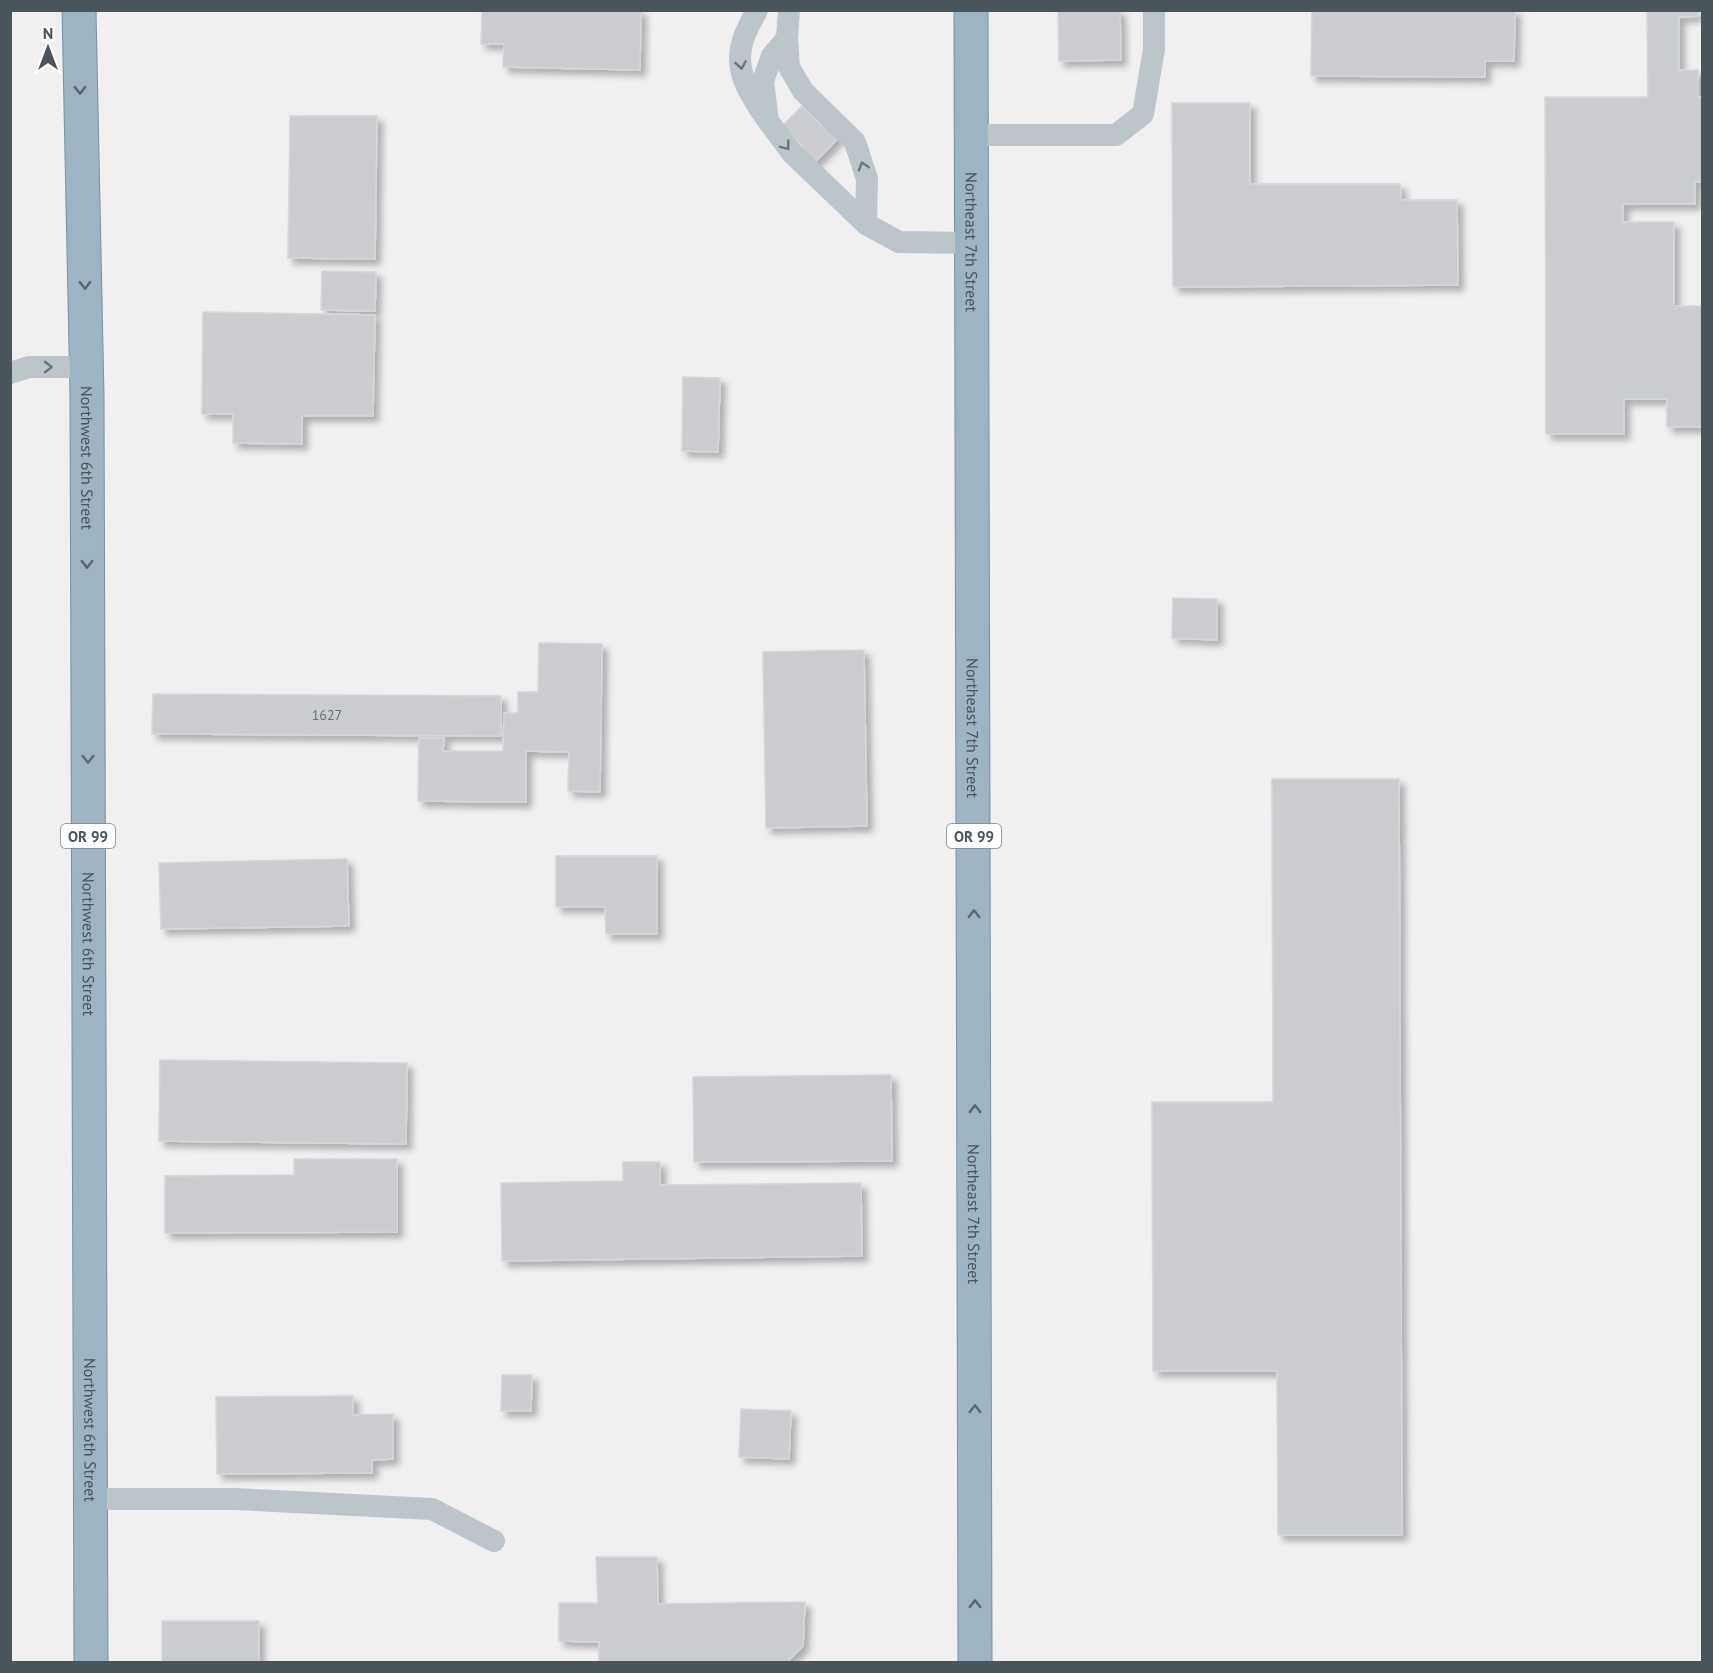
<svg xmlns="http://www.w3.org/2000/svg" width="1713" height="1673" font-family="'PT Sans',sans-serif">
<defs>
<filter id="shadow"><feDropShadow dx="5.5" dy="5.5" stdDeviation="3" flood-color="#0004"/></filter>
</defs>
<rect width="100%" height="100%" fill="#f1eff0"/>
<path fill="#caccd0" stroke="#d4d6da" stroke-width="1.5" filter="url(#shadow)" d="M 482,10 L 641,10 L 640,70 L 503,67 L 504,44 L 481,44 Z
M 1058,10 L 1120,10 L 1121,60 L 1059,61 Z
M 1312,10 L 1515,10 L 1514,61 L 1485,61 L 1485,77 L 1311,76 Z
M 1647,10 L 1698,10 L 1698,16 L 1679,17 L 1679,70 L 1698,70 L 1698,97 L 1702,97 L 1702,182 L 1695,182 L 1695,204 L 1623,204 L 1623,222 L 1674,222 L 1674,306 L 1702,306 L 1702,427 L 1667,427 L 1667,399 L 1624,399 L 1624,434 L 1546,434 L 1545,97 L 1648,97 Z
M 1172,103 L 1250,103 L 1250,184 L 1400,184 L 1401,200 L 1457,200 L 1458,285 L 1173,287 Z
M 802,106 L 822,126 L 828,119 L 843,133 L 810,167 L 795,153 L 803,146 L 782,126 Z
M 290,116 L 377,116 L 375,259 L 288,258 Z
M 322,271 L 376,272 L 375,311 L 321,310 Z
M 203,312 L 375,315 L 373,416 L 302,416 L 302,444 L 233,443 L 233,414 L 202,414 Z
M 683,377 L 720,378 L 718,452 L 682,451 Z
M 1173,598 L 1217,599 L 1217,640 L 1172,638 Z
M 539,643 L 602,644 L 600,792 L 568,791 L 569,752 L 526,751 L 526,802 L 418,801 L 419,738 L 444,738 L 443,751 L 503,751 L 504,713 L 518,713 L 518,692 L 538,692 Z
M 864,650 L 867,826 L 766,828 L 763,652 Z
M 153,694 L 501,696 L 501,736 L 152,734 Z
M 1272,779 L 1399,779 L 1402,1535 L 1278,1535 L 1277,1371 L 1153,1371 L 1152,1102 L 1273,1102 Z
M 556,856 L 657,856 L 657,934 L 606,934 L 605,907 L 556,907 Z
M 347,859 L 349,926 L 161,929 L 159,863 Z
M 160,1060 L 407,1063 L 406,1144 L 159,1141 Z
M 891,1075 L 892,1161 L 694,1162 L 693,1077 Z
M 294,1159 L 397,1159 L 397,1232 L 165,1233 L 165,1176 L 294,1175 Z
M 623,1162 L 660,1162 L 660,1185 L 861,1183 L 862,1256 L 502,1261 L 501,1183 L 623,1181 Z
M 502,1375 L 532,1375 L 531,1411 L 501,1411 Z
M 353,1396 L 353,1415 L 393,1414 L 393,1459 L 372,1460 L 372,1473 L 217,1474 L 216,1397 Z
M 741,1409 L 791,1411 L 789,1459 L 739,1457 Z
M 596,1557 L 657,1557 L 658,1604 L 805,1602 L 803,1646 L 787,1662 L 599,1662 L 599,1642 L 559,1641 L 559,1603 L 598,1603 Z
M 162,1621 L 259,1621 L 259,1662 L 162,1662 Z"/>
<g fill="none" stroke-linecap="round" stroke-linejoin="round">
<g stroke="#7892a4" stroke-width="35">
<g id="trunk">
<path id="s1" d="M 79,10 L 87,396 L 91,1662"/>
<path id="s2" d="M 971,10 L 975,1662"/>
</g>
</g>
<path stroke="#bcc5ca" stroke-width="22" d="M 757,10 C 752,20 746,30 743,40 C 733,70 750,95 766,118
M 789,10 L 787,38 L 789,67 L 803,91 L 855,142 L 867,179 L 866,224
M 787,38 L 772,56 L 763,81 L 768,121 L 792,153 L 866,224 L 899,242 L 972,243
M 972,135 L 1116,135 L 1143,114 L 1154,49 L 1154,10
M 10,373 L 29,367 L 86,367
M 91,1499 L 235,1499 L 432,1509 L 494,1541"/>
<use href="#trunk" stroke="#9fb4c2" stroke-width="33"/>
</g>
<defs><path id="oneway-chevron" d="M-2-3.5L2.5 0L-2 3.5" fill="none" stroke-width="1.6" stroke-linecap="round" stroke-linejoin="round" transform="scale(1.5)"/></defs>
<g stroke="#6c767c">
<use href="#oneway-chevron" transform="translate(741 65) rotate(81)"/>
<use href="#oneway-chevron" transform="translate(786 146) rotate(52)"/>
<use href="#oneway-chevron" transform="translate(863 166) rotate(-108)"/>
<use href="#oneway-chevron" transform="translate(48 367)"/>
</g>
<g stroke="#5a6770">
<use href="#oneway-chevron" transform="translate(80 90) rotate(89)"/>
<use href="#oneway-chevron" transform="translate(85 285) rotate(89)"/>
<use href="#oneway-chevron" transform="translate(87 564) rotate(90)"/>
<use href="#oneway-chevron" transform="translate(88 759) rotate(90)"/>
<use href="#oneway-chevron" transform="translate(974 914) rotate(-90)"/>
<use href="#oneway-chevron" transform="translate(975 1109) rotate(-90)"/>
<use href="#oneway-chevron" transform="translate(975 1409) rotate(-90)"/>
<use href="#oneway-chevron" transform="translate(975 1604) rotate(-90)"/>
</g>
<g text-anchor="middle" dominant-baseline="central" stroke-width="4.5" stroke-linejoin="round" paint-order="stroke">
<g font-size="14" fill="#697278">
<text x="327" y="715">1627</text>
</g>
<g fill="#fff" stroke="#80878c" stroke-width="1.5">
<rect x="61" y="824" width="54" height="24" rx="4.5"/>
<rect x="947" y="824" width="54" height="24" rx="4.5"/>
</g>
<g font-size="15" font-weight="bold" fill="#49545b">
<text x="88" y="836">OR 99</text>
<text x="974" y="836">OR 99</text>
</g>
<g font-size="16" fill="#49545b" stroke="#fff">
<text stroke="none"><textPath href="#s2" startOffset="232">Northeast 7th Street</textPath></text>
<text stroke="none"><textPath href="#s1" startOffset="448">Northwest 6th Street</textPath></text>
<text stroke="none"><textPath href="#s2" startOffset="718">Northeast 7th Street</textPath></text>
<text stroke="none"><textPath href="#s1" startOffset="934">Northwest 6th Street</textPath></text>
<text stroke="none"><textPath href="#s2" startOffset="1204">Northeast 7th Street</textPath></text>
<text stroke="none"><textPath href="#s1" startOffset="1420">Northwest 6th Street</textPath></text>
</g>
</g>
<rect width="1713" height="1673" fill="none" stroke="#49545b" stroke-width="24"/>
<g transform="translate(48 48)" stroke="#ffffff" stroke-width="4.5" paint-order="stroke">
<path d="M0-4.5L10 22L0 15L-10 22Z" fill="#49545b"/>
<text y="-9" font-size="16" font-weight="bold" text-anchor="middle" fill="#49545b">N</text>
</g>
</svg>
